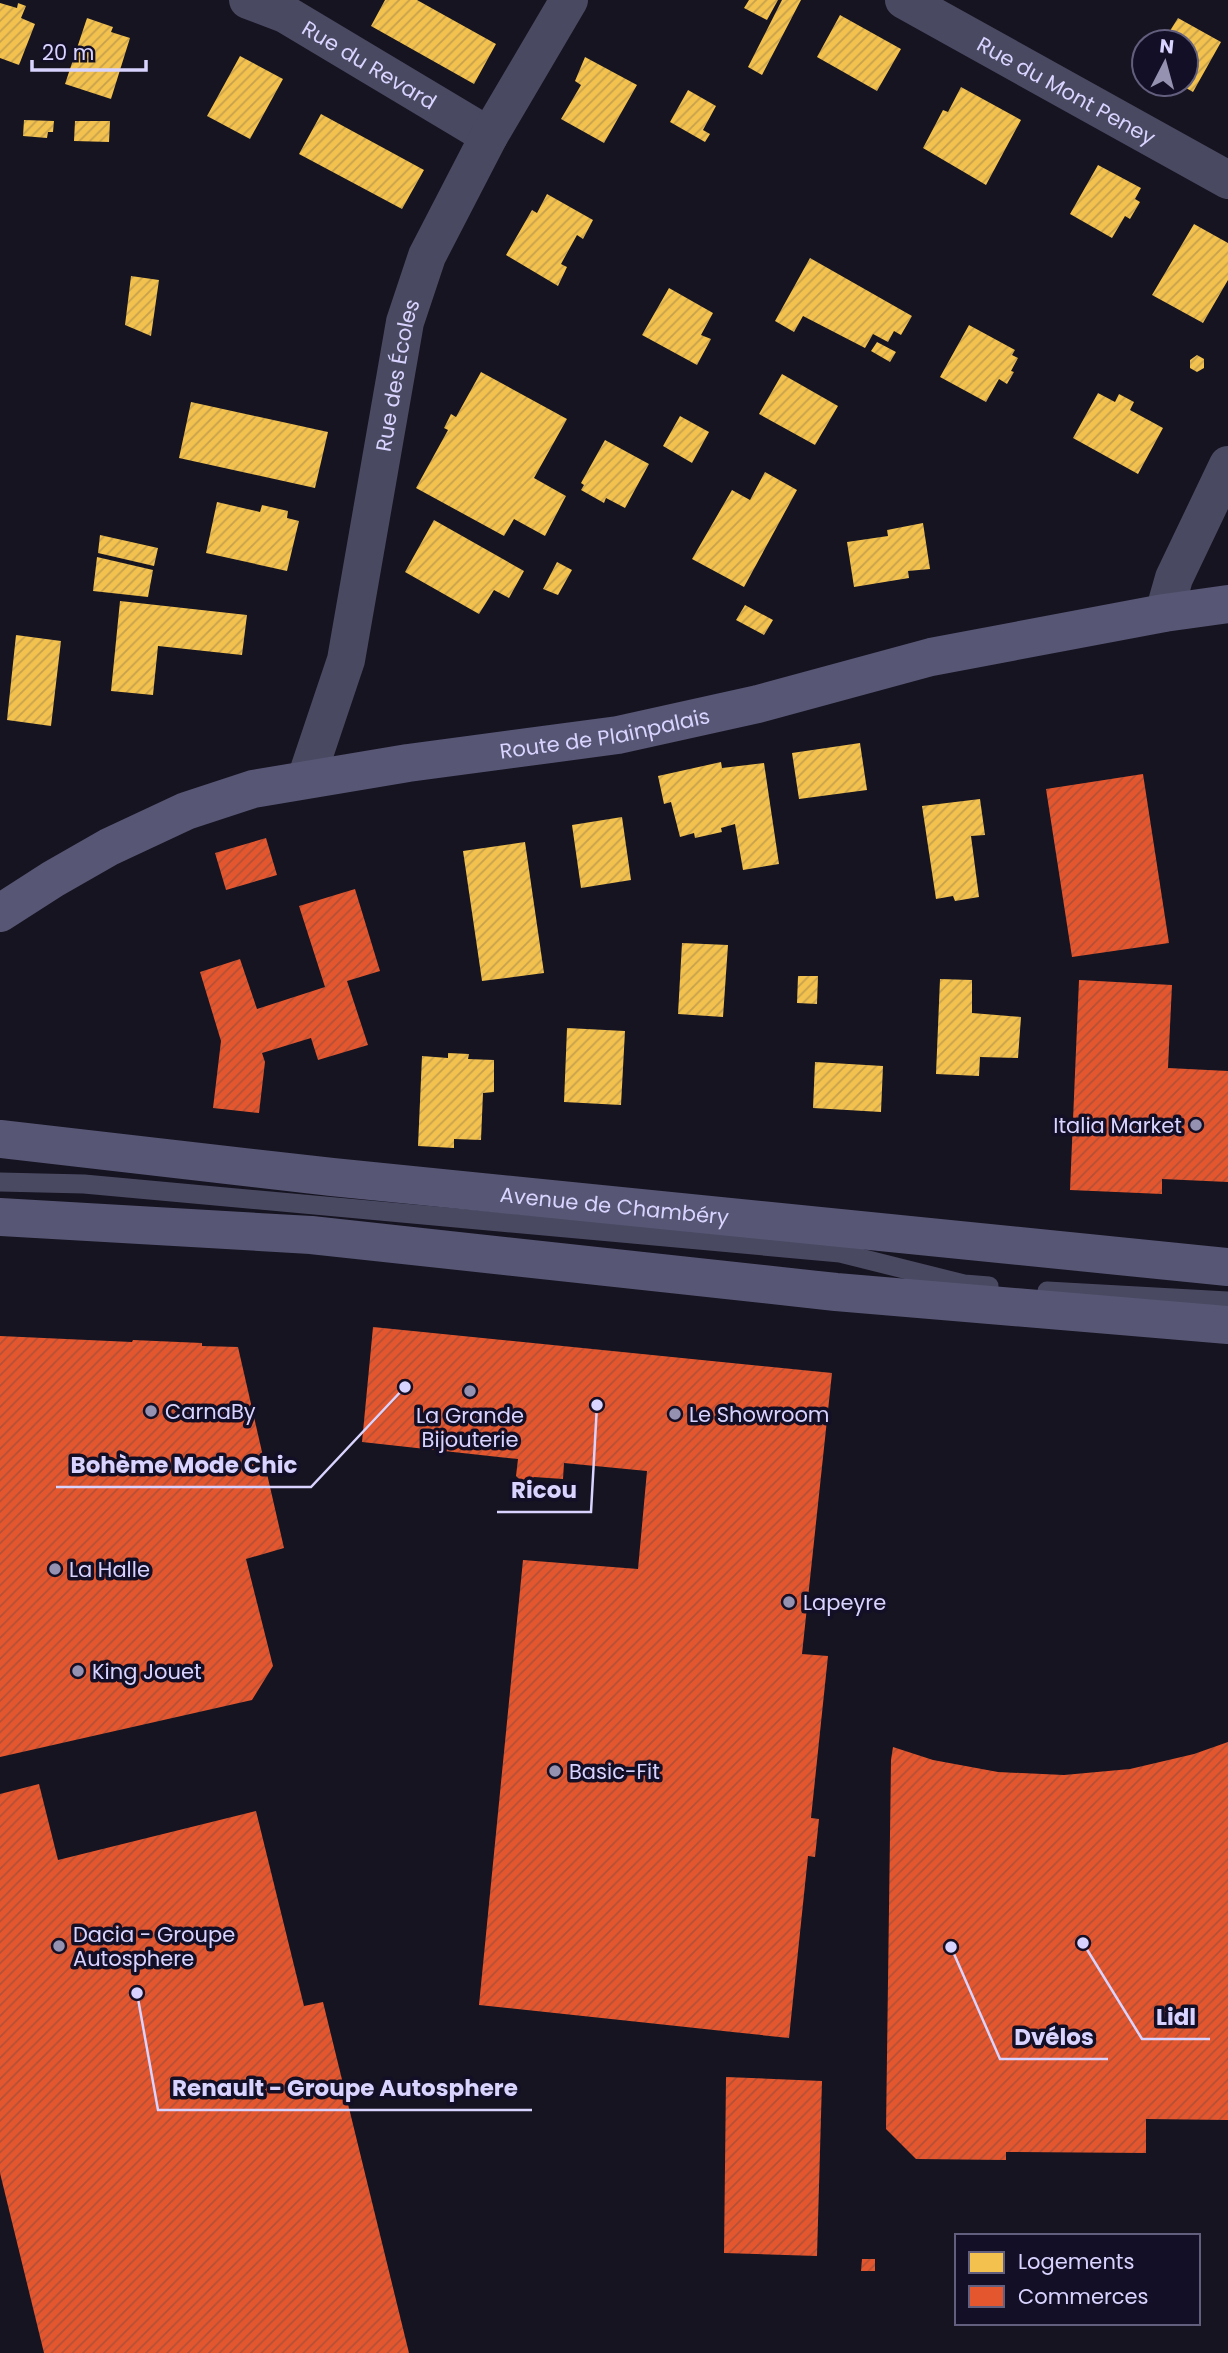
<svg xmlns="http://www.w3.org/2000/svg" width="1228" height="2353" font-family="Poppins,sans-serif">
<defs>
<pattern id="homes-hatch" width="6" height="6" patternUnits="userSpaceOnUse" patternTransform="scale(1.75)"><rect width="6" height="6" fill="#f2c14e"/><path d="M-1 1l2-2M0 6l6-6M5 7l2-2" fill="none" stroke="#c6a14e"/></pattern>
<pattern id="shops-hatch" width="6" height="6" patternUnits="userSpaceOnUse" patternTransform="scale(1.75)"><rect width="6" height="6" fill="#e4572e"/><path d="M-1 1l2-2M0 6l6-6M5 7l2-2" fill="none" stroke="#b35037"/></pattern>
</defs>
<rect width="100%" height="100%" fill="#161421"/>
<path fill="url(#homes-hatch)" d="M 385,0 L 417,0 L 496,44 L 474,84 L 371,26 Z
M 749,0 L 778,0 L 767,20 L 744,8 Z
M 782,0 L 801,0 L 762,75 L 748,67 Z
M 0,3 L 17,8 L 18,3 L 26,6 L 21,18 L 35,24 L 19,65 L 0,58 Z
M 840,15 L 901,49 L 877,91 L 817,57 Z
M 87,18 L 113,27 L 111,32 L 130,38 L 111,99 L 65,84 Z
M 1178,18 L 1221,42 L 1193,92 L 1179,84 L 1186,84 L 1186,42 L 1156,42 L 1162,31 L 1168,34 Z
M 240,56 L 283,79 L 250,139 L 207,116 Z
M 585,57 L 637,85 L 604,143 L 561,119 L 581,85 L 575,81 Z
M 961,87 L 1021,120 L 986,185 L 923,148 L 943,110 L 948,112 Z
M 688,90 L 716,106 L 703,130 L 710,134 L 705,142 L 670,122 Z
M 321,114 L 424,170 L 402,209 L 299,154 Z
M 24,120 L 54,121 L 53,132 L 48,132 L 47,138 L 23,136 Z
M 75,121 L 110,121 L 109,142 L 74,141 Z
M 1098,165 L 1141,188 L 1135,199 L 1140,202 L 1130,219 L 1125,216 L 1112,238 L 1070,214 Z
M 547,194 L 593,220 L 583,239 L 577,235 L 561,264 L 567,267 L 558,286 L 506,255 L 532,210 L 537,213 Z
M 1194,224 L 1228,243 L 1228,280 L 1203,323 L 1152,295 Z
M 810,258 L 912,316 L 901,335 L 894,331 L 888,342 L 873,334 L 865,348 L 803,316 L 794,332 L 775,321 Z
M 131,276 L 159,280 L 151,336 L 125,325 Z
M 669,288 L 713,313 L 701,335 L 711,339 L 697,365 L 642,335 Z
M 969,325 L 1015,350 L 1012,355 L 1018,358 L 1011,371 L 1014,372 L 1007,384 L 999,379 L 986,402 L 940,377 Z
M 877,342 L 896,352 L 890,362 L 871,351 Z
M 1197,355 L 1204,359 L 1204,368 L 1197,372 L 1190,368 L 1190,360 Z
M 481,372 L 567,419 L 534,478 L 566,496 L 545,536 L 514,519 L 504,536 L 416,488 L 448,430 L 444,428 L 451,414 L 456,417 Z
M 782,374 L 838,406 L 815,445 L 759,414 Z
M 1098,393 L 1115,402 L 1119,394 L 1134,402 L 1130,410 L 1163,428 L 1138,474 L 1073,438 Z
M 191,402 L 328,432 L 315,488 L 179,458 Z
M 680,416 L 709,432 L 692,463 L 663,446 Z
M 605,440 L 649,464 L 625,508 L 606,498 L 604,503 L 581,490 L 584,485 L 581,483 Z
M 765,472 L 797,490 L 744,587 L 692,559 L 732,490 L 750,500 Z
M 217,502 L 260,512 L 262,505 L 288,511 L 287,518 L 299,521 L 287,571 L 206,553 Z
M 434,520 L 524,571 L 509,598 L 494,590 L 479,614 L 405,572 Z
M 923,523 L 930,569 L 908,571 L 909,578 L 854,587 L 847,542 L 888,536 L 887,530 Z
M 100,535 L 158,548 L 154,566 L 98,553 Z
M 97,557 L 153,570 L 148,597 L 93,591 Z
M 557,562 L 572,570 L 558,595 L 543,589 Z
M 120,601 L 247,615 L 242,655 L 158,646 L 153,695 L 111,691 Z
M 745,605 L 773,620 L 764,635 L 736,620 Z
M 16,635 L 61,641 L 51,726 L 7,720 Z
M 860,743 L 867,790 L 799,799 L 792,753 Z
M 721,762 L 722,768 L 764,763 L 779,864 L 743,870 L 735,824 L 721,828 L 722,832 L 695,838 L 694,833 L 680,837 L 671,802 L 664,804 L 658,776 Z
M 980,799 L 985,835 L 971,836 L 979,897 L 955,901 L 953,896 L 936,899 L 922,806 Z
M 622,817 L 631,880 L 581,888 L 572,825 Z
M 525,842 L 544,973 L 482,981 L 463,851 Z
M 682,943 L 728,945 L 723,1017 L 678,1014 Z
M 798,976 L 818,976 L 817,1004 L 797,1003 Z
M 940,979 L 972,980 L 972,1013 L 1021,1017 L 1018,1058 L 980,1057 L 979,1076 L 936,1074 Z
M 567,1028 L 625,1031 L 621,1105 L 564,1102 Z
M 448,1053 L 469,1054 L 468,1059 L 494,1060 L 494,1092 L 483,1093 L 481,1140 L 454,1139 L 454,1148 L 418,1146 L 422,1056 L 448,1058 Z
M 815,1062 L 883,1066 L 881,1112 L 813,1108 Z"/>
<path fill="url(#shops-hatch)" d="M 1143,774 L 1169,943 L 1072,957 L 1046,789 Z
M 266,838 L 277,875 L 226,890 L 215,853 Z
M 355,889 L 380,971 L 347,981 L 368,1045 L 318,1060 L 311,1038 L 262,1053 L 265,1062 L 259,1113 L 213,1108 L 221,1041 L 200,972 L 240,959 L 257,1009 L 325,987 L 299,906 Z
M 1079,980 L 1172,985 L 1168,1068 L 1228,1071 L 1228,1182 L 1162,1179 L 1162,1194 L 1070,1190 Z
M 373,1327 L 832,1373 L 802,1654 L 828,1656 L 811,1818 L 819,1819 L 815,1857 L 808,1856 L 789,2038 L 479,2005 L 523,1560 L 638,1569 L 647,1471 L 564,1463 L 563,1479 L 534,1477 L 529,1481 L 520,1480 L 516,1476 L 518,1459 L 362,1442 Z
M 0,1336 L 132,1342 L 133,1340 L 202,1343 L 202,1346 L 238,1347 L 284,1548 L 246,1559 L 273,1666 L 252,1700 L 0,1757 Z
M 1228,1742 L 1228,2120 L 1146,2119 L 1146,2153 L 1006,2152 L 1006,2160 L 916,2159 L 886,2129 L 891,1760 L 893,1747 L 933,1760 L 998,1772 L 1064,1775 L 1130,1769 L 1194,1754 Z
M 39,1784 L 58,1860 L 256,1811 L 304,2006 L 323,2002 L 409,2353 L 44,2353 L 0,2173 L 0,1794 Z
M 726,2077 L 822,2081 L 817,2256 L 724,2253 Z
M 862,2259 L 875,2259 L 875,2271 L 861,2271 Z"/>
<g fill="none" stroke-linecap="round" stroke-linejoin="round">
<path stroke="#4a4962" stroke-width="19" d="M 0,1182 L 84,1184 L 840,1253 L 964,1284 L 989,1286
M 1047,1291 L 1228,1301"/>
<g stroke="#4a4962" stroke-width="38">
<path id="s1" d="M 248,0 L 285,14 L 489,136"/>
<path id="s2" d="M 904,0 L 1228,180"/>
<path d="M 1164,613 L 1174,578 L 1228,465"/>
</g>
<path stroke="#4a4962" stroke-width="38" id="s3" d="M 306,779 L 346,660 L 405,322 L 427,256 L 489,136 L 569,0"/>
<g stroke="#575674" stroke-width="38">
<path id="s4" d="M 0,913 L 53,879 L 109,847 L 186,811 L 253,789 L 408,763 L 618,735 L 758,704 L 931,657 L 1164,613 L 1228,604"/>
<path id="s5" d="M 0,1139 L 332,1177 L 1228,1267"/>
<path d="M 0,1217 L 311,1235 L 836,1292 L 1228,1325"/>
</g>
</g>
<g fill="#9591b1" stroke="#130f26" stroke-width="2.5">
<circle cx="1196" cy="1125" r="7"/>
<circle cx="470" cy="1391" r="7"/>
<circle cx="151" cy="1411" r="7"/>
<circle cx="675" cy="1414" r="7"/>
<circle cx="55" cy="1569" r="7"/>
<circle cx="789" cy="1602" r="7"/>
<circle cx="78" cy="1671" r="7"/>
<circle cx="555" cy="1771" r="7"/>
<circle cx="59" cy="1946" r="7"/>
</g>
<g text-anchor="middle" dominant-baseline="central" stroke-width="7" stroke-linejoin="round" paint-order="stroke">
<g font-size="21" fill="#d9d4ff" stroke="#130f26">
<text stroke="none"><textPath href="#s1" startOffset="138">Rue du Revard</textPath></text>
<text stroke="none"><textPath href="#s2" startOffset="186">Rue du Mont Peney</textPath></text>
<text stroke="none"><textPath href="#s3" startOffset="415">Rue des Écoles</textPath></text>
<text stroke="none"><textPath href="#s4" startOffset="639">Route de Plainpalais</textPath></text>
<text stroke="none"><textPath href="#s5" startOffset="618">Avenue de Chambéry</textPath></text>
</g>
<g font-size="21" fill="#d9d4ff" stroke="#130f26" text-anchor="start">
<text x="1182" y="1125" text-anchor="end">Italia Market</text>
<text x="165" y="1411">CarnaBy</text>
<text x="689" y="1414">Le Showroom</text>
<text x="470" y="1415" text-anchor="middle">La Grande<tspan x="470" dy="24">Bijouterie</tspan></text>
<text x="69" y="1569">La Halle</text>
<text x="803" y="1602">Lapeyre</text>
<text x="92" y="1671">King Jouet</text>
<text x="569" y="1771">Basic-Fit</text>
<text x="73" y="1934">Dacia - Groupe<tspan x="73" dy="24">Autosphere</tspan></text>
</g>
</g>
<path fill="none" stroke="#d9d4ff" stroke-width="2.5" d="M405 1387L311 1487H56M597 1405L591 1512H497M1083 1943L1142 2039H1210M951 1947L1000 2059H1108M137 1993L158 2110H532"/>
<g fill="#d9d4ff" stroke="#130f26" stroke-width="2.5">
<circle cx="405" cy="1387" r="7"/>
<circle cx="597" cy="1405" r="7"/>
<circle cx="1083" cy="1943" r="7"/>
<circle cx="951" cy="1947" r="7"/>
<circle cx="137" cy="1993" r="7"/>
</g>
<g font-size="23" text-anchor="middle" font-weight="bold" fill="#d9d4ff" stroke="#130f26" stroke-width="7" stroke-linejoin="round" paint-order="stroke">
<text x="184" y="1473">Bohème Mode Chic</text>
<text x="544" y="1498">Ricou</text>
<text x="1176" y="2025">Lidl</text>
<text x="1054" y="2045">Dvélos</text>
<text x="345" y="2096">Renault - Groupe Autosphere</text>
</g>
<rect x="955" y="2234" width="245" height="91" fill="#130f26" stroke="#625e7d" stroke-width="2"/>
<rect x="969" y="2252" width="35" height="21" fill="#f2c14e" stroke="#625e7d" stroke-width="2"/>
<text x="1018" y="2269" font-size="21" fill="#d9d4ff">Logements</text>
<rect x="969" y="2286" width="35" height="21" fill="#e4572e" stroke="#625e7d" stroke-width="2"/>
<text x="1018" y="2304" font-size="21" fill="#d9d4ff">Commerces</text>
<g transform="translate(1165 63) rotate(6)"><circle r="33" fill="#130f26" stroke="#625e7d" stroke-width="2"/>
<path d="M0-5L12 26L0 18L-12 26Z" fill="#9591b1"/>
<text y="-10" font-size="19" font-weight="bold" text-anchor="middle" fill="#d9d4ff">N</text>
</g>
<path d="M32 60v10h114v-10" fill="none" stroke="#d9d4ff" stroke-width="3.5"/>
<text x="42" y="60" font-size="21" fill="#d9d4ff" stroke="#130f26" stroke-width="5" paint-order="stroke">20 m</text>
</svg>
